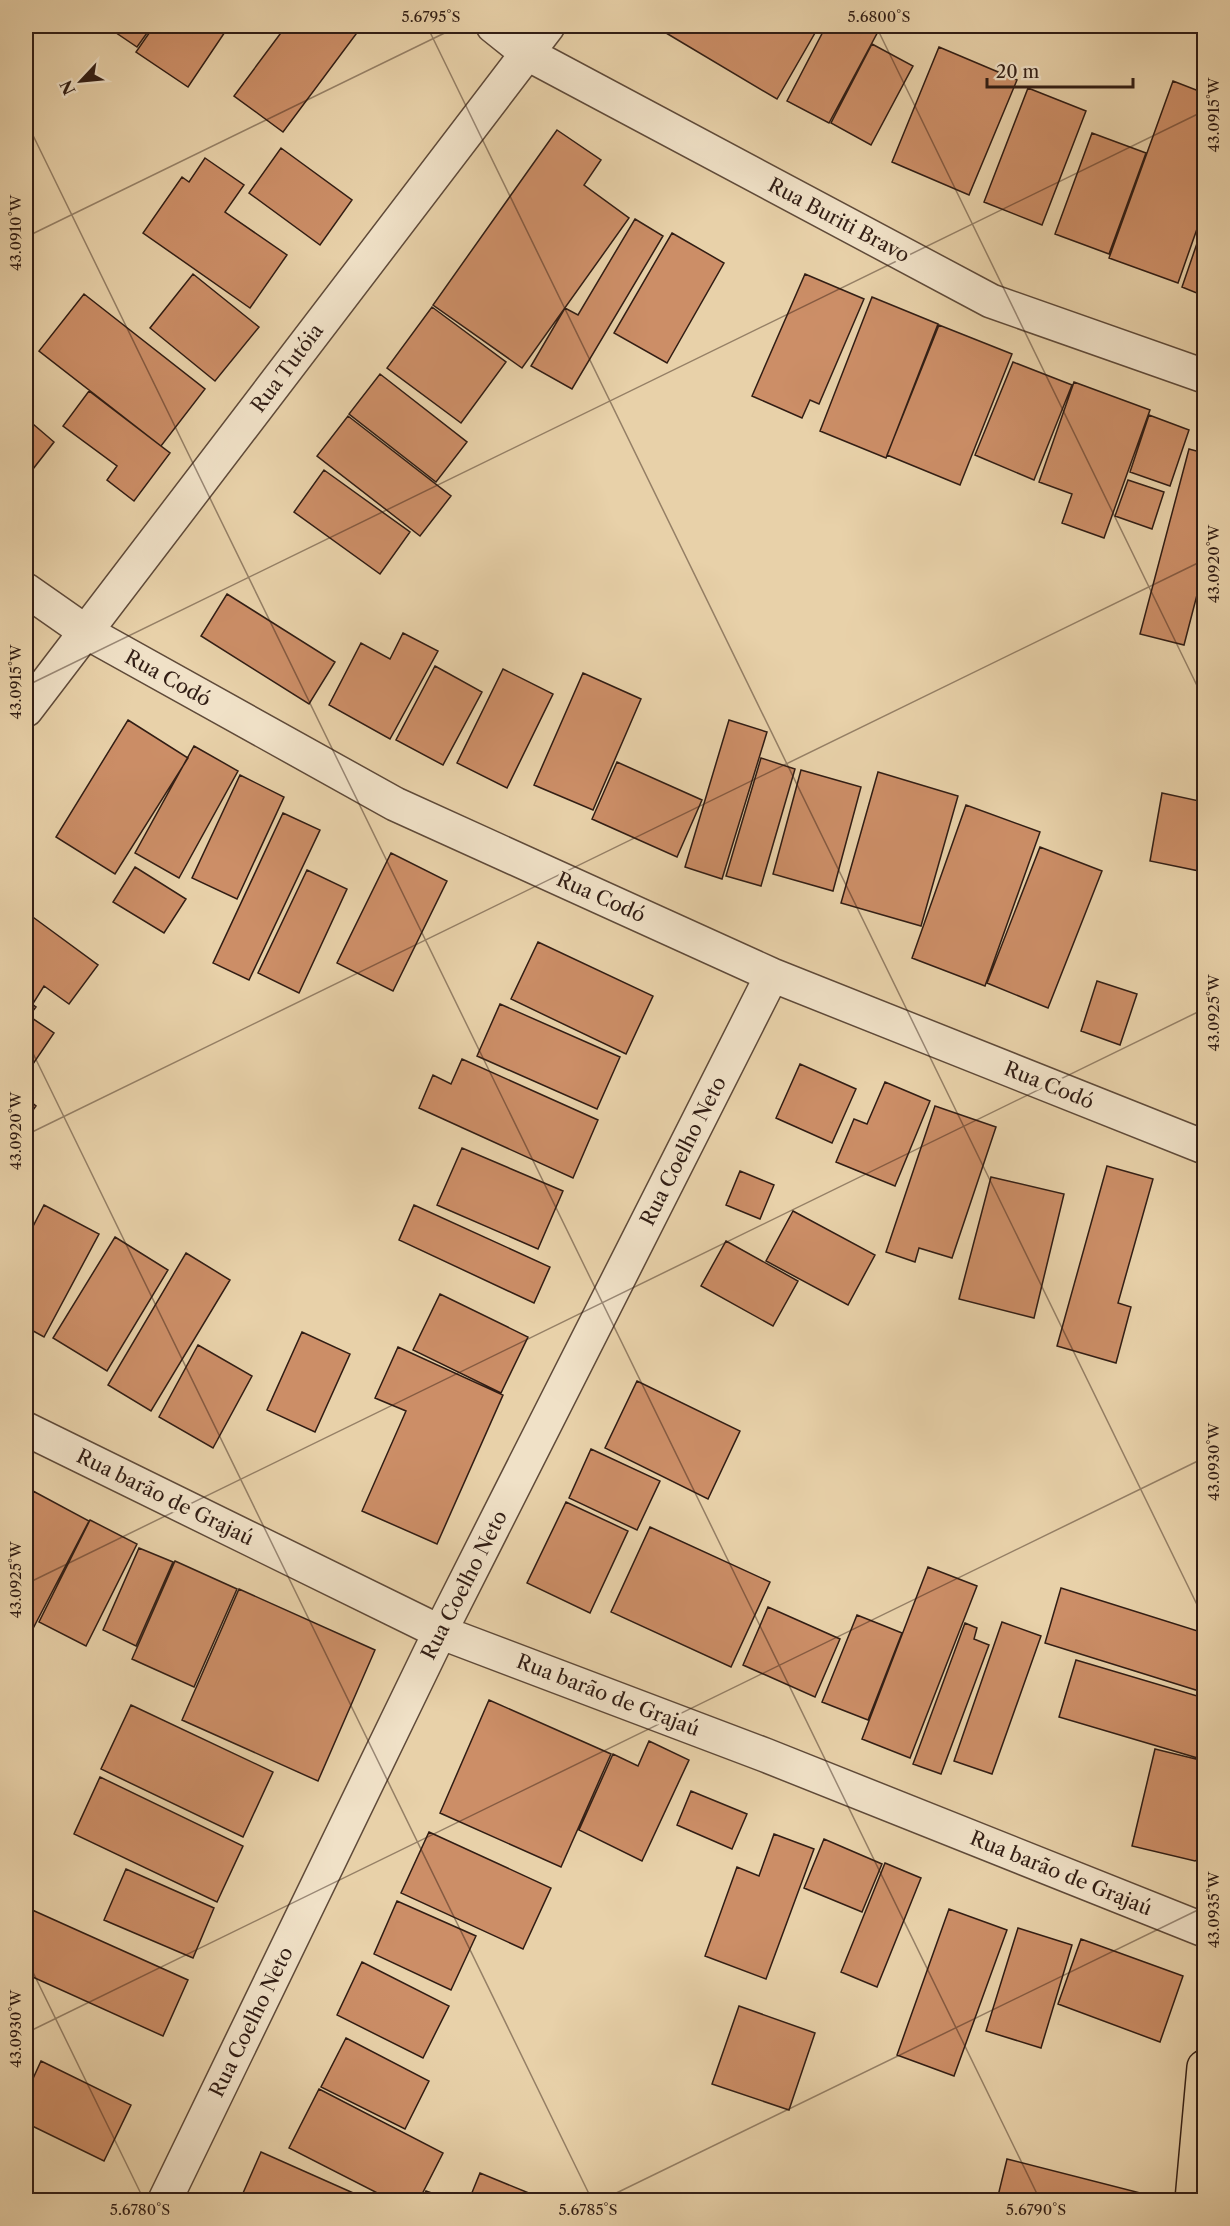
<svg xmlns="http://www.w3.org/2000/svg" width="1230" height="2226" font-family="'Libre Caslon Text',serif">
<rect width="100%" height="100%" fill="#e8d1a9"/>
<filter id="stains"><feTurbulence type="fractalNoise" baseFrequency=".00333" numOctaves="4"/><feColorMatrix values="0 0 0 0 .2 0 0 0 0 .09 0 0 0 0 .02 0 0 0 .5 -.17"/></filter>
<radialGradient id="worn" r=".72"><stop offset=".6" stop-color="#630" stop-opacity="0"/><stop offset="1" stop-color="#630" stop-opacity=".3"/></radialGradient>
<path fill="#cc8e67" stroke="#311d14" stroke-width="1.5" d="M 106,26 L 152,26 L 137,47 Z
M 154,26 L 229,26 L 188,87 L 136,52 Z
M 286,26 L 362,26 L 283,132 L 234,96 Z
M 657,26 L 819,26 L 777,99 L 656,27 Z
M 826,26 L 881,26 L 829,123 L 787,101 Z
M 872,44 L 913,66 L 871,145 L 831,123 Z
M 939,47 L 1017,80 L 969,195 L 892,162 Z
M 1173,81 L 1204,93 L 1204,209 L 1178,283 L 1109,258 Z
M 1028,88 L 1086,111 L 1042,225 L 984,202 Z
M 557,130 L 601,160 L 584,185 L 629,218 L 522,368 L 433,305 Z
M 1092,133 L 1146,153 L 1109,254 L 1055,234 Z
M 281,148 L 352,200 L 320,245 L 249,193 Z
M 205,158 L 244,185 L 225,212 L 287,255 L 250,308 L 143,233 L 182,177 L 189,182 Z
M 635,219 L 663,236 L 572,389 L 531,366 L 565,308 L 578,315 Z
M 1204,223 L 1204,296 L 1182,287 Z
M 672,233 L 724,263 L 667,363 L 614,333 Z
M 193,274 L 259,327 L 215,381 L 150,328 Z
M 805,274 L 864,299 L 819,404 L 810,400 L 802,418 L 752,396 Z
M 84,294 L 205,389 L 161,446 L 39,351 Z
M 872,297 L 938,324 L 886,458 L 820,431 Z
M 432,307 L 506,362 L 461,423 L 387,368 Z
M 939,325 L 1012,354 L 960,485 L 887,455 Z
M 1013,362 L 1072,385 L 1034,480 L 975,455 Z
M 380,374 L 467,442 L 436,482 L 349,414 Z
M 1074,382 L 1150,410 L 1104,538 L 1062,523 L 1072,494 L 1039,482 Z
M 89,391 L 170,453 L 134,501 L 107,480 L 117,466 L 63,426 Z
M 1149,415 L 1189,430 L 1170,486 L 1130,472 Z
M 348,416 L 451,496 L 420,536 L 317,456 Z
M 26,418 L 54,442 L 26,478 Z
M 1189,449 L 1204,453 L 1204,568 L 1184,645 L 1140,634 Z
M 324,470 L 410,532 L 380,574 L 294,512 Z
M 1128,480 L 1164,492 L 1152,529 L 1115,516 Z
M 227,594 L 335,662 L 309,704 L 201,636 Z
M 403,633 L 438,651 L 390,739 L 329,705 L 361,643 L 390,659 Z
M 435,666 L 482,692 L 443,765 L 396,740 Z
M 503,669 L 553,694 L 507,788 L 457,763 Z
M 583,673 L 641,699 L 593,810 L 534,785 Z
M 128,720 L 188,758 L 115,874 L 56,837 Z
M 729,720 L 767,732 L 722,879 L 685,867 Z
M 194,746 L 238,771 L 179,878 L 135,853 Z
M 761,758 L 795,769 L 761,886 L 726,876 Z
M 617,762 L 702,800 L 677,857 L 592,819 Z
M 801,770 L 861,787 L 833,891 L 773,874 Z
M 878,772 L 958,796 L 921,926 L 841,903 Z
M 240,775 L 284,797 L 237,899 L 192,878 Z
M 1162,793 L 1204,802 L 1204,872 L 1150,861 Z
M 966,805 L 1040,832 L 985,986 L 912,958 Z
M 283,813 L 320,830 L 249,980 L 213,963 Z
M 1040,847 L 1102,871 L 1048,1008 L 987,983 Z
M 391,853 L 447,881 L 393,991 L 337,963 Z
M 135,867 L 186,899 L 164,933 L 113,902 Z
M 307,870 L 347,889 L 299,993 L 258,973 Z
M 26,912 L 98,965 L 69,1004 L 44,986 L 34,1002 L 26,996 Z
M 538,942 L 653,996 L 626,1054 L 511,999 Z
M 1097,981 L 1137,994 L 1120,1045 L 1081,1031 Z
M 26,1000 L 36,1007 L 29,1016 L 54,1033 L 33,1064 L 26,1059 Z
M 500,1004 L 620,1057 L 597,1109 L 477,1056 Z
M 462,1059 L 598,1120 L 573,1178 L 419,1108 L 433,1075 L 451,1084 Z
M 800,1064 L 856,1089 L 832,1143 L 776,1118 Z
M 885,1082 L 930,1101 L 895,1186 L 836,1162 L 854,1119 L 867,1124 Z
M 26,1098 L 36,1106 L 26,1120 Z
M 935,1106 L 996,1127 L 952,1258 L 919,1248 L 915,1262 L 886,1252 Z
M 462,1148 L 563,1191 L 538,1249 L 437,1205 Z
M 1107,1166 L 1153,1179 L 1118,1303 L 1131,1307 L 1116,1363 L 1057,1346 Z
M 740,1171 L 774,1185 L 760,1219 L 726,1205 Z
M 991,1177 L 1064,1194 L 1034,1318 L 959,1299 Z
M 44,1205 L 99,1234 L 44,1337 L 26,1327 L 26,1240 Z
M 414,1205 L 550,1267 L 534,1303 L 399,1240 Z
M 793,1211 L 875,1255 L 848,1305 L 766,1261 Z
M 115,1237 L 168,1270 L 107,1371 L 53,1338 Z
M 726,1241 L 798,1281 L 773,1326 L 701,1286 Z
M 186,1253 L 230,1280 L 151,1411 L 108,1385 Z
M 440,1294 L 528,1337 L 501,1393 L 413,1350 Z
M 302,1332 L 350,1354 L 315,1432 L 267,1410 Z
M 198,1345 L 252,1376 L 213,1448 L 159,1417 Z
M 398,1347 L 503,1395 L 437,1544 L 362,1511 L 406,1411 L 375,1398 Z
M 637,1381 L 740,1431 L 708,1499 L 605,1448 Z
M 591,1449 L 660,1481 L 637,1530 L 569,1498 Z
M 33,1491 L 89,1521 L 26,1642 L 26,1506 Z
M 566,1502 L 628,1531 L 590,1613 L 527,1583 Z
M 90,1520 L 137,1544 L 86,1646 L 39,1622 Z
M 650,1527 L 770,1582 L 731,1667 L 611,1612 Z
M 139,1548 L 173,1562 L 136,1646 L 103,1630 Z
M 175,1561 L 237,1589 L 194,1687 L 132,1659 Z
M 928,1567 L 977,1586 L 910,1758 L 862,1739 Z
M 1061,1588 L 1204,1633 L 1204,1673 L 1199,1691 L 1045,1643 Z
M 239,1589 L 375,1650 L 318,1781 L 182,1720 Z
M 768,1607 L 840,1639 L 815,1697 L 743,1665 Z
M 857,1615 L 902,1633 L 868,1720 L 822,1702 Z
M 1002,1622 L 1041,1636 L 992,1774 L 954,1761 Z
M 965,1623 L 977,1628 L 974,1639 L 989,1645 L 941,1774 L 913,1764 Z
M 1076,1660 L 1204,1698 L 1204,1747 L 1201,1759 L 1059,1717 Z
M 489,1700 L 611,1754 L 561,1867 L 440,1813 Z
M 131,1705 L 273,1772 L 243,1837 L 101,1769 Z
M 649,1741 L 689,1760 L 642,1861 L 579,1830 L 613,1754 L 638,1766 Z
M 1155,1749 L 1204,1761 L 1204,1855 L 1195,1861 L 1132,1846 Z
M 100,1777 L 243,1846 L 217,1902 L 74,1834 Z
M 691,1791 L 747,1814 L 732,1849 L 677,1825 Z
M 429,1832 L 551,1888 L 523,1949 L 401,1893 Z
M 774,1834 L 814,1849 L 766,1979 L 705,1956 L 737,1867 L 759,1876 Z
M 824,1839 L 882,1864 L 862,1912 L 804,1888 Z
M 885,1863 L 921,1878 L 877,1987 L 841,1972 Z
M 126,1869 L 214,1908 L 193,1958 L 104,1920 Z
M 397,1901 L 476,1936 L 451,1990 L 374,1954 Z
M 30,1909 L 188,1980 L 163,2036 L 26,1974 L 26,1918 Z
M 949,1909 L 1007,1930 L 954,2076 L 897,2055 Z
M 1018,1928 L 1072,1945 L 1041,2048 L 986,2031 Z
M 1081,1939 L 1183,1976 L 1160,2042 L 1058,2004 Z
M 362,1962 L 449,2006 L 423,2058 L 337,2015 Z
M 739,2006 L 815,2033 L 789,2110 L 712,2084 Z
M 346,2038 L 429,2081 L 405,2129 L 321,2087 Z
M 41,2061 L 131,2105 L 104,2161 L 26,2123 L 26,2094 Z
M 319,2089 L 443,2153 L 419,2200 L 391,2200 L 289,2148 Z
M 261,2152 L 369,2200 L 240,2200 Z
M 1007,2159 L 1156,2197 L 1155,2200 L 997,2200 Z
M 480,2173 L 536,2196 L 534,2200 L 469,2200 Z
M 426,2191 L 451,2200 L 422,2200 Z"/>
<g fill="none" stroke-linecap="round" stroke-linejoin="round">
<g stroke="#5f4a39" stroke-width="36">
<path id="minor" d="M 493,26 L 528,54 L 991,301 L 1204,376
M 26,590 L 86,632 L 395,804 L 772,975 L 1204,1147
M 26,710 L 548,26
M 26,1429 L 440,1632 L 765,1755 L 1204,1930
M 165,2200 L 440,1632 L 772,975"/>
</g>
<g stroke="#311d14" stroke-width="36">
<path id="major" d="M 1192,2200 L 1204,2067"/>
</g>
<use href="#minor" stroke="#f0e1c7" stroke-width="33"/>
<use href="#major" stroke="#e8d1a9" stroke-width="33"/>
</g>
<path fill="none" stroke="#311d14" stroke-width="1.5" stroke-opacity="0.45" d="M 427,26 L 1204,1619M 876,26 L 1204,700M 26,121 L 1040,2200M 26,237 L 459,26M 26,686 L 1204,111M 26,1039 L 592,2200M 26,1135 L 1204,560M 26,1584 L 1204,1009M 26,1958 L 144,2200M 26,2033 L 1204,1458M 602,2200 L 1204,1907"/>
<g text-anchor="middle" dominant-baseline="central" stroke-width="6" stroke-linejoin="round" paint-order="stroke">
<g font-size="20" fill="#311d14" stroke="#f0e1c7">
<text transform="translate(839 220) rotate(28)">Rua Buriti Bravo</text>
<text transform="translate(287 368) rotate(-53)">Rua Tutóia</text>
<text transform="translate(168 678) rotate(29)">Rua Codó</text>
<text transform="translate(601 897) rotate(24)">Rua Codó</text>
<text transform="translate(1049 1085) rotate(22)">Rua Codó</text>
<text transform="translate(683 1151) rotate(-63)">Rua Coelho Neto</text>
<text transform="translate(165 1497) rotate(26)">Rua barão de Grajaú</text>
<text transform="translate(464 1585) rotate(-63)">Rua Coelho Neto</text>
<text transform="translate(608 1695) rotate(21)">Rua barão de Grajaú</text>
<text transform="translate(1061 1873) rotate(22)">Rua barão de Grajaú</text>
<text transform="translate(251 2022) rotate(-64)">Rua Coelho Neto</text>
</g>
</g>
<rect width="1230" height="2226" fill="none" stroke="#e8d1a9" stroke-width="66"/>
<g transform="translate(81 81) rotate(244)" stroke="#f0e1c7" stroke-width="4.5" paint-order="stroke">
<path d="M0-4.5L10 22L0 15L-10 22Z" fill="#311d14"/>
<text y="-9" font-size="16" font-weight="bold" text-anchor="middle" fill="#311d14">N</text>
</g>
<path d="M987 78v9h146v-9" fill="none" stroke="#311d14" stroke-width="3"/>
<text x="996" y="78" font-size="18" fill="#311d14" stroke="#f0e1c7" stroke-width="4.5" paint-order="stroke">20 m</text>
<rect x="33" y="33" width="1164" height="2160" fill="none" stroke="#311d14" stroke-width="2"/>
<g font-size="15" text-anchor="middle" fill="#311d14">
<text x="431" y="22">5.6795°S</text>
<text x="879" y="22">5.6800°S</text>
<text transform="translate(1214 115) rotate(-90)" y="5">43.0915°W</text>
<text transform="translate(16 233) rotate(-90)" y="5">43.0910°W</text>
<text transform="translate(1214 564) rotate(-90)" y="5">43.0920°W</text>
<text transform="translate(16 682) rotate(-90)" y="5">43.0915°W</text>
<text transform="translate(1214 1013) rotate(-90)" y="5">43.0925°W</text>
<text transform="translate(16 1131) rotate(-90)" y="5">43.0920°W</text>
<text transform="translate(1214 1462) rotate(-90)" y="5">43.0930°W</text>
<text transform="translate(16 1580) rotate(-90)" y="5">43.0925°W</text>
<text transform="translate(1214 1910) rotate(-90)" y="5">43.0935°W</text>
<text transform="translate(16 2029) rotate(-90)" y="5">43.0930°W</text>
<text x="140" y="2215">5.6780°S</text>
<text x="588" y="2215">5.6785°S</text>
<text x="1036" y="2215">5.6790°S</text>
</g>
<rect width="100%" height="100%" filter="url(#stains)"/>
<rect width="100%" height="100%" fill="url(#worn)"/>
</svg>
